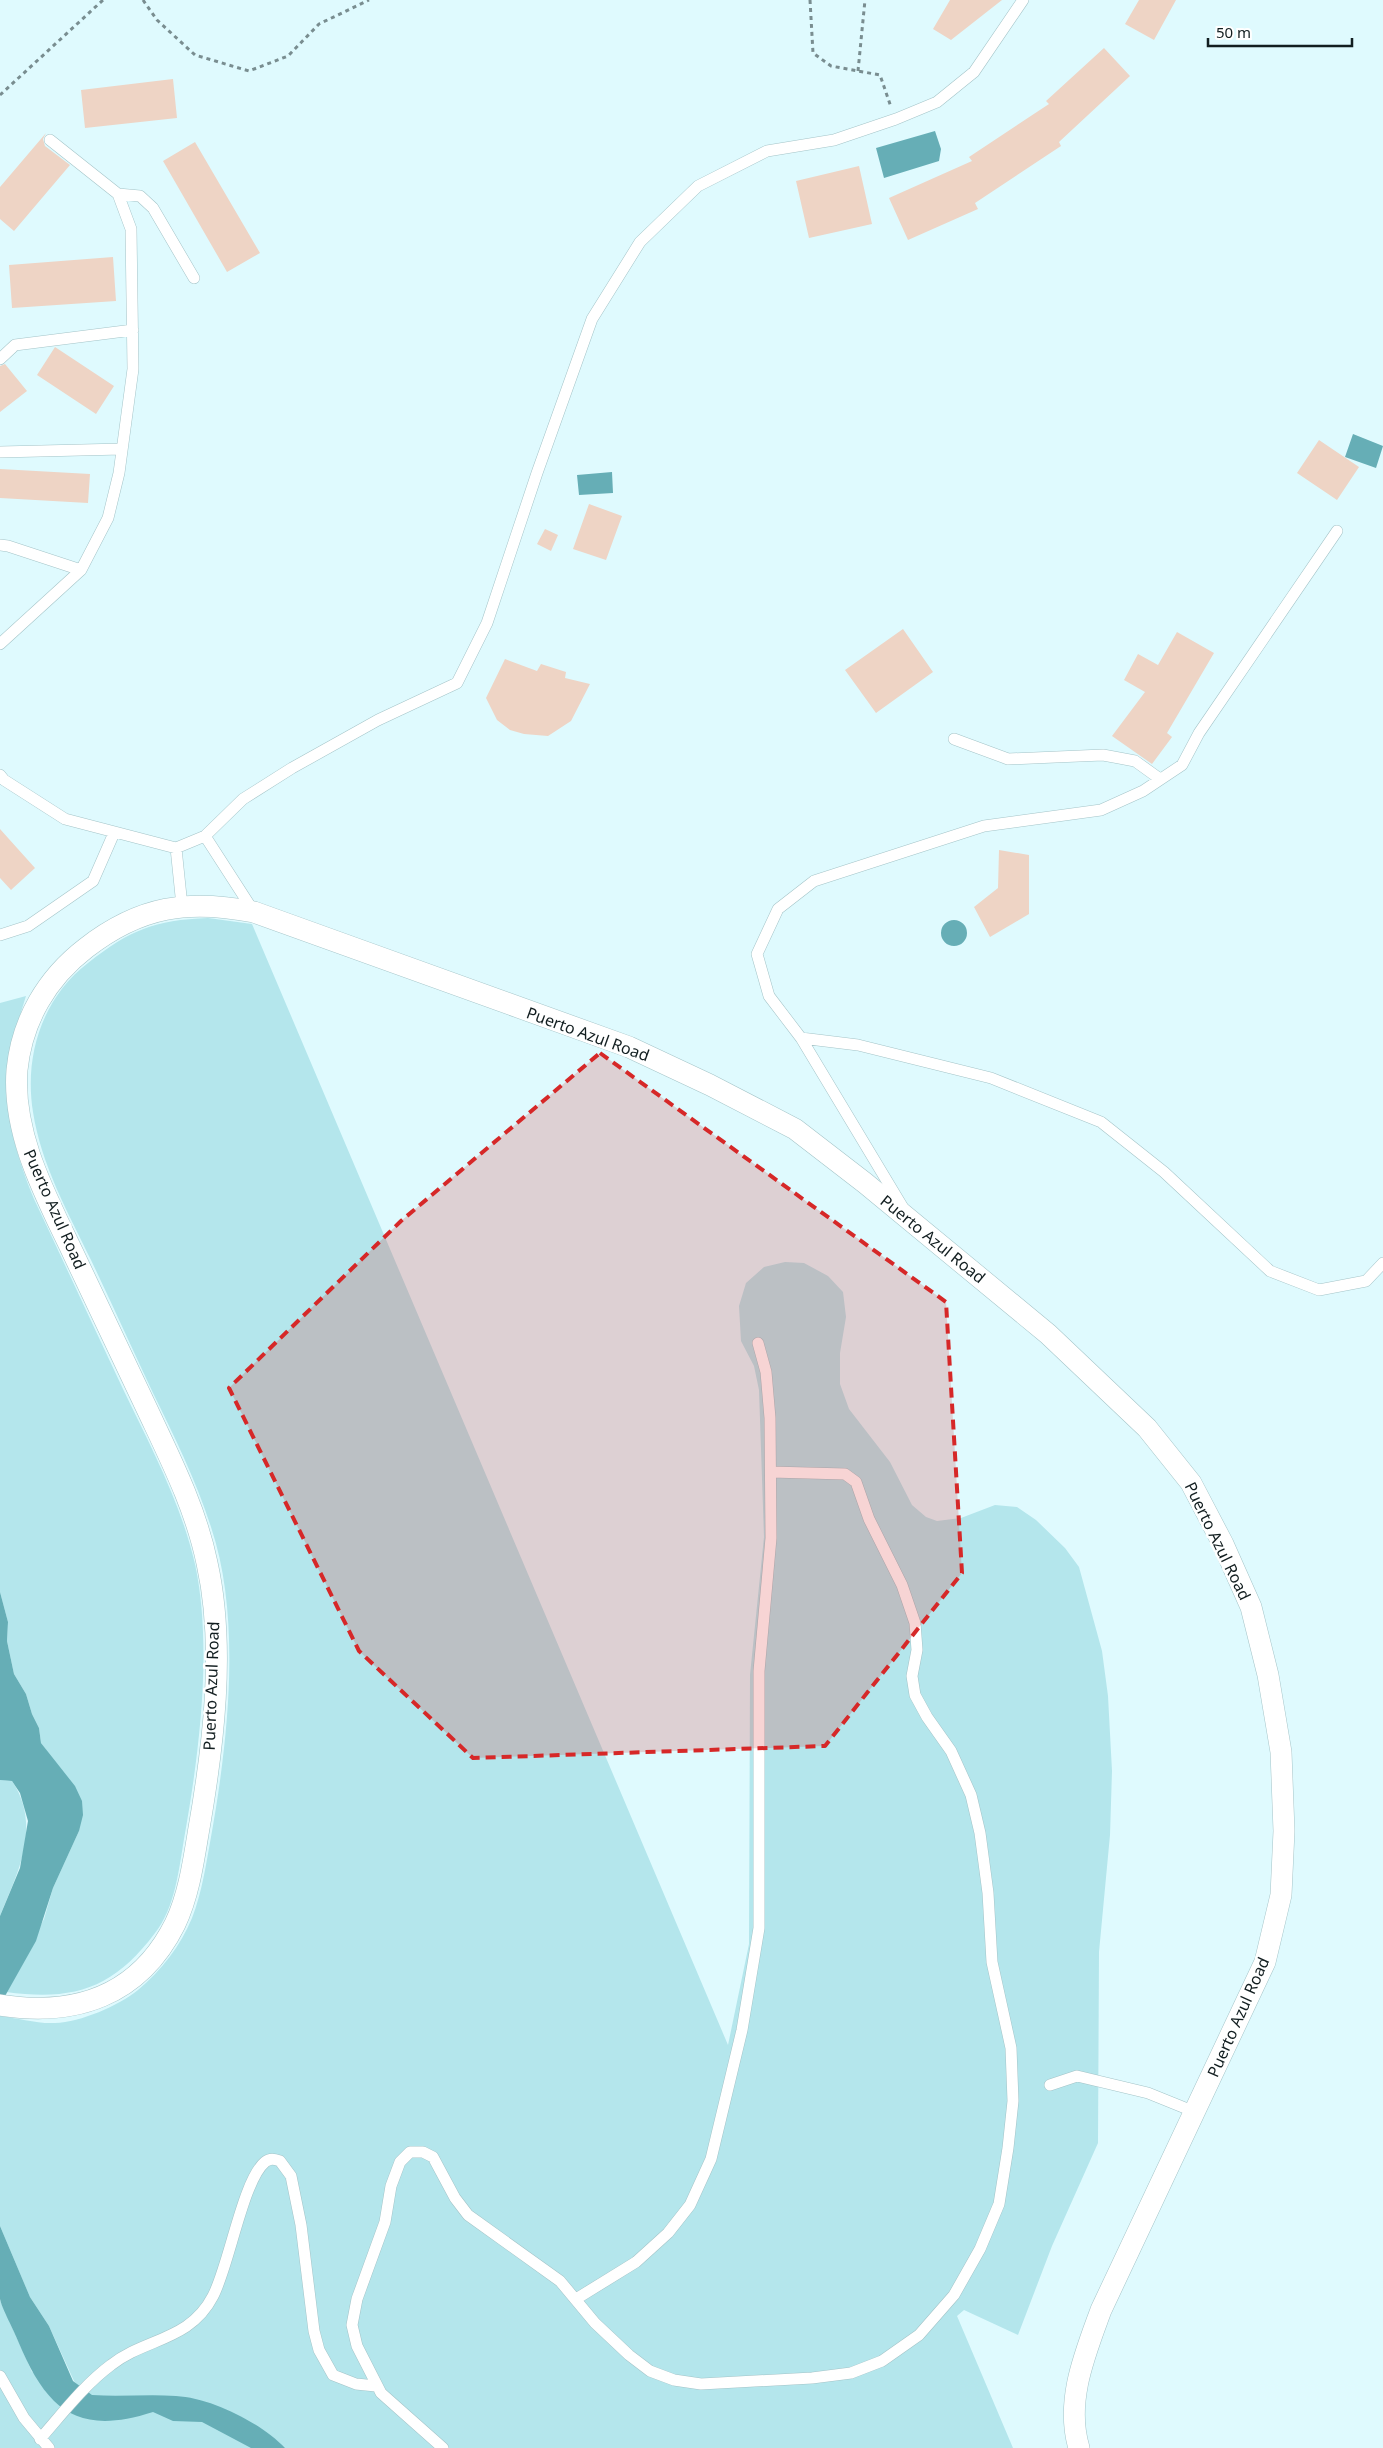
<svg xmlns="http://www.w3.org/2000/svg" width="1383" height="2448" font-family="'Noto Sans',sans-serif">
<rect width="100%" height="100%" fill="#dffafe"/>
<path fill="#b4e6ec" d="M 208,918 L 252,924 L 728,2045 L 749,1944 L 750,1675 L 764,1537 L 759,1390 L 754,1366 L 741,1341 L 739,1306 L 746,1283 L 764,1267 L 785,1262 L 804,1263 L 828,1276 L 843,1292 L 846,1317 L 840,1353 L 840,1384 L 849,1409 L 890,1462 L 912,1505 L 926,1517 L 937,1521 L 961,1518 L 995,1505 L 1017,1507 L 1036,1520 L 1065,1548 L 1079,1567 L 1102,1651 L 1108,1696 L 1112,1771 L 1110,1835 L 1099,1952 L 1098,2143 L 1052,2246 L 1018,2335 L 964,2310 L 957,2316 L 1013,2448 L 0,2448 L 0,2300 L 32,2372 L 80,2388 L 74,2381 L 49,2326 L 30,2297 L 0,2226 L 0,2016 C 17,2018 38,2024 55,2023 C 81,2022 118,2006 138,1990 C 161,1971 181,1945 192,1918 C 202,1893 206,1864 211,1837 C 228,1742 242,1619 211,1527 C 196,1480 174,1436 153,1393 C 132,1348 112,1304 91,1260 C 68,1213 41,1164 33,1112 C 24,1056 42,998 88,963 C 130,930 154,920 208,918 Z
M 26,996 C 0,1077 2,1121 34,1199 C 64,1262 93,1326 123,1389 C 150,1445 181,1503 195,1564 C 213,1648 199,1755 184,1839 C 179,1869 175,1908 155,1933 C 113,1989 74,2001 6,1992 L 44,1919 L 53,1888 L 79,1831 L 47,1751 L 41,1743 L 39,1728 L 32,1714 L 26,1694 L 14,1674 L 7,1641 L 8,1622 L 0,1592 L 0,1003 Z
M 0,1780 L 12,1781 C 42,1826 18,1872 0,1916 Z"/>
<path fill="#66aeb6" d="M 935,131 L 941,149 L 939,161 L 884,178 L 876,148 Z
M 1353,434 L 1383,446 L 1376,468 L 1345,457 Z
M 612,472 L 613,493 L 579,495 L 577,475 Z
M941 933a13 13 0 1 1 26 0a13 13 0 1 1-26 0Z
M 0,1592 L 8,1622 L 7,1641 L 14,1674 L 26,1694 L 32,1714 L 39,1728 L 41,1743 L 75,1786 L 82,1801 L 83,1815 L 79,1831 L 53,1888 L 36,1941 L 0,2005 L 0,1916 L 20,1868 L 28,1821 L 20,1793 L 12,1781 L 0,1780 Z
M 0,2226 L 30,2297 L 49,2326 L 73,2381 L 92,2395 C 120,2397 148,2394 176,2396 C 212,2398 261,2423 285,2448 L 251,2448 L 202,2422 L 173,2421 L 153,2412 C 78,2436 47,2411 18,2341 C 14,2330 2,2309 0,2299 C 0,2279 0,2247 0,2226 Z"/>
<path fill="#eed4c5" d="M 950,0 L 1002,0 L 951,40 L 933,29 Z
M 1139,0 L 1176,0 L 1154,40 L 1125,24 Z
M 1104,48 L 1130,76 L 1059,142 L 1061,146 L 975,203 L 978,209 L 908,240 L 889,198 L 972,161 L 969,157 L 1049,104 L 1046,101 Z
M 173,79 L 177,118 L 85,128 L 81,90 Z
M 46,133 L 43,139 L 45,146 L 70,165 L 14,231 L 0,219 L 0,187 Z
M 195,142 L 260,253 L 227,272 L 163,161 Z
M 859,166 L 872,224 L 809,238 L 796,181 Z
M 113,257 L 116,301 L 12,308 L 9,265 Z
M 55,347 L 114,386 L 96,414 L 37,375 Z
M 5,364 L 27,391 L 0,412 L 0,366 Z
M 1319,440 L 1359,467 L 1337,500 L 1297,473 Z
M 0,469 L 90,474 L 88,503 L 0,498 Z
M 589,504 L 622,516 L 606,560 L 573,549 Z
M 545,529 L 558,535 L 551,551 L 537,544 Z
M 903,629 L 933,672 L 876,713 L 845,670 Z
M 1177,632 L 1214,653 L 1167,733 L 1172,737 L 1152,764 L 1112,736 L 1145,692 L 1124,680 L 1138,654 L 1158,665 Z
M 505,659 L 537,671 L 541,664 L 566,672 L 565,678 L 590,684 L 571,721 L 548,736 L 524,734 L 510,730 L 497,720 L 486,698 Z
M 0,829 L 35,868 L 11,890 L 0,878 Z
M 999,850 L 1029,855 L 1029,914 L 990,937 L 974,907 L 998,888 Z"/>
<g fill="none" stroke-linecap="round" stroke-linejoin="round">
<g stroke="#a4c4c8" stroke-width="12">
<path id="service" d="M 118,194 L 140,196 L 153,208 L 194,278
M 0,359 L 15,345 L 133,330
M 0,452 L 122,449
M 1337,531 L 1199,733 L 1182,765 L 1143,791 L 1101,810 L 984,826 L 814,881 L 778,909 L 757,954 L 769,996 L 801,1038 L 858,1045 L 991,1078 L 1101,1122 L 1164,1172 L 1270,1271 L 1319,1290 L 1366,1281 L 1383,1263
M 0,545 L 8,546 L 81,570
M 0,644 L 81,570 L 108,518 L 119,473 L 133,369 L 131,229 L 118,194 L 50,140
M 954,739 L 1008,759 L 1103,755 L 1135,761 L 1160,779
M 0,775 L 4,780 L 65,819 L 176,848 L 205,836 L 243,799 L 292,768 L 378,720 L 457,683 L 487,623 L 537,473 L 592,319 L 640,242 L 698,186 L 767,151 L 834,140 L 896,119 L 937,102 L 974,72 L 1023,0
M 205,836 L 254,912
M 176,848 L 182,906
M 0,935 L 28,926 L 93,881 L 114,833
M 801,1038 L 902,1206
M 1050,2085 L 1077,2076 L 1148,2093 L 1195,2112
M 576,2299 L 636,2262 L 668,2233 L 690,2205 L 711,2159 L 742,2030 L 759,1928 L 759,1671 L 771,1538 L 770,1418 L 766,1372 L 758,1343
M 0,2376 L 24,2418 L 49,2448
M 40,2439 C 62,2414 84,2385 111,2365 C 145,2338 190,2341 213,2296 C 229,2266 243,2180 265,2162 C 270,2158 274,2159 280,2161 L 291,2176 L 301,2225 L 314,2331 L 319,2350 L 333,2375 L 356,2384 L 376,2386
M 443,2448 L 381,2393 L 357,2346 L 352,2325 L 357,2299 L 385,2222 L 391,2186 L 400,2162 L 410,2152 L 423,2152 L 433,2157 L 455,2198 L 468,2215 L 560,2281 L 595,2323 L 629,2355 L 650,2371 L 674,2380 L 701,2384 L 812,2378 L 851,2373 L 882,2361 L 919,2335 L 954,2295 L 980,2249 L 999,2204 L 1008,2148 L 1013,2101 L 1011,2048 L 992,1962 L 988,1893 L 980,1833 L 971,1795 L 951,1751 L 927,1717 L 915,1695 L 912,1676 L 917,1650 L 915,1623 L 902,1585 L 869,1519 L 856,1482 L 845,1474 L 771,1472"/>
</g>
<g stroke="#a4c4c8" stroke-width="22">
<path id="minor" d="M 0,2005 C 75,2017 139,1996 175,1924 C 188,1897 193,1865 198,1834 C 213,1749 226,1648 207,1563 C 196,1509 170,1458 147,1409 C 122,1357 98,1305 73,1253 C 46,1196 12,1135 17,1070 C 22,1020 47,978 86,948 C 140,906 188,899 254,912 L 629,1047 L 710,1085 L 795,1129 L 865,1183 L 1048,1334 L 1147,1428 L 1191,1483 L 1223,1544 L 1251,1607 L 1268,1675 L 1281,1752 L 1284,1831 L 1281,1895 L 1265,1962 L 1101,2310 C 1085,2354 1065,2401 1079,2448"/>
</g>
<path stroke="#798d90" stroke-width="3" stroke-dasharray="4 4" stroke-linecap="butt" d="M 143,0 L 157,20 L 195,55 L 249,71 L 288,56 L 319,24 L 369,0
M 810,0 L 813,53 L 831,66 L 880,75 L 891,107
M 858,71 L 865,0
M 0,95 L 103,0"/>
<use href="#service" stroke="#fff" stroke-width="11"/>
<use href="#minor" stroke="#fff" stroke-width="21"/>
</g>
<path fill="#d62828" fill-opacity="0.2" stroke="#d62828" stroke-width="4" stroke-dasharray="10 6" stroke-linejoin="round" d="M 600,1053 L 946,1302 L 962,1573 L 825,1746 L 473,1758 L 359,1651 L 229,1388 L 401,1221 Z"/>
<g text-anchor="middle" dominant-baseline="central" stroke-width="5" stroke-linejoin="round" paint-order="stroke">
<g font-size="16" fill="#121e20" stroke="#fff">
<text transform="translate(588 1034) rotate(20)">Puerto Azul Road</text>
<text transform="translate(55 1209) rotate(66)">Puerto Azul Road</text>
<text transform="translate(933 1239) rotate(39)">Puerto Azul Road</text>
<text transform="translate(1218 1541) rotate(64)">Puerto Azul Road</text>
<text transform="translate(211 1686) rotate(-88)">Puerto Azul Road</text>
<text transform="translate(1238 2017) rotate(-66)">Puerto Azul Road</text>
</g>
</g>
<path d="M1208 38v8h144v-8" fill="none" stroke="#121e20" stroke-width="2.5"/>
<text x="1216" y="38" font-size="15" fill="#121e20" stroke="#ffffff" stroke-width="4" paint-order="stroke">50 m</text>
</svg>
